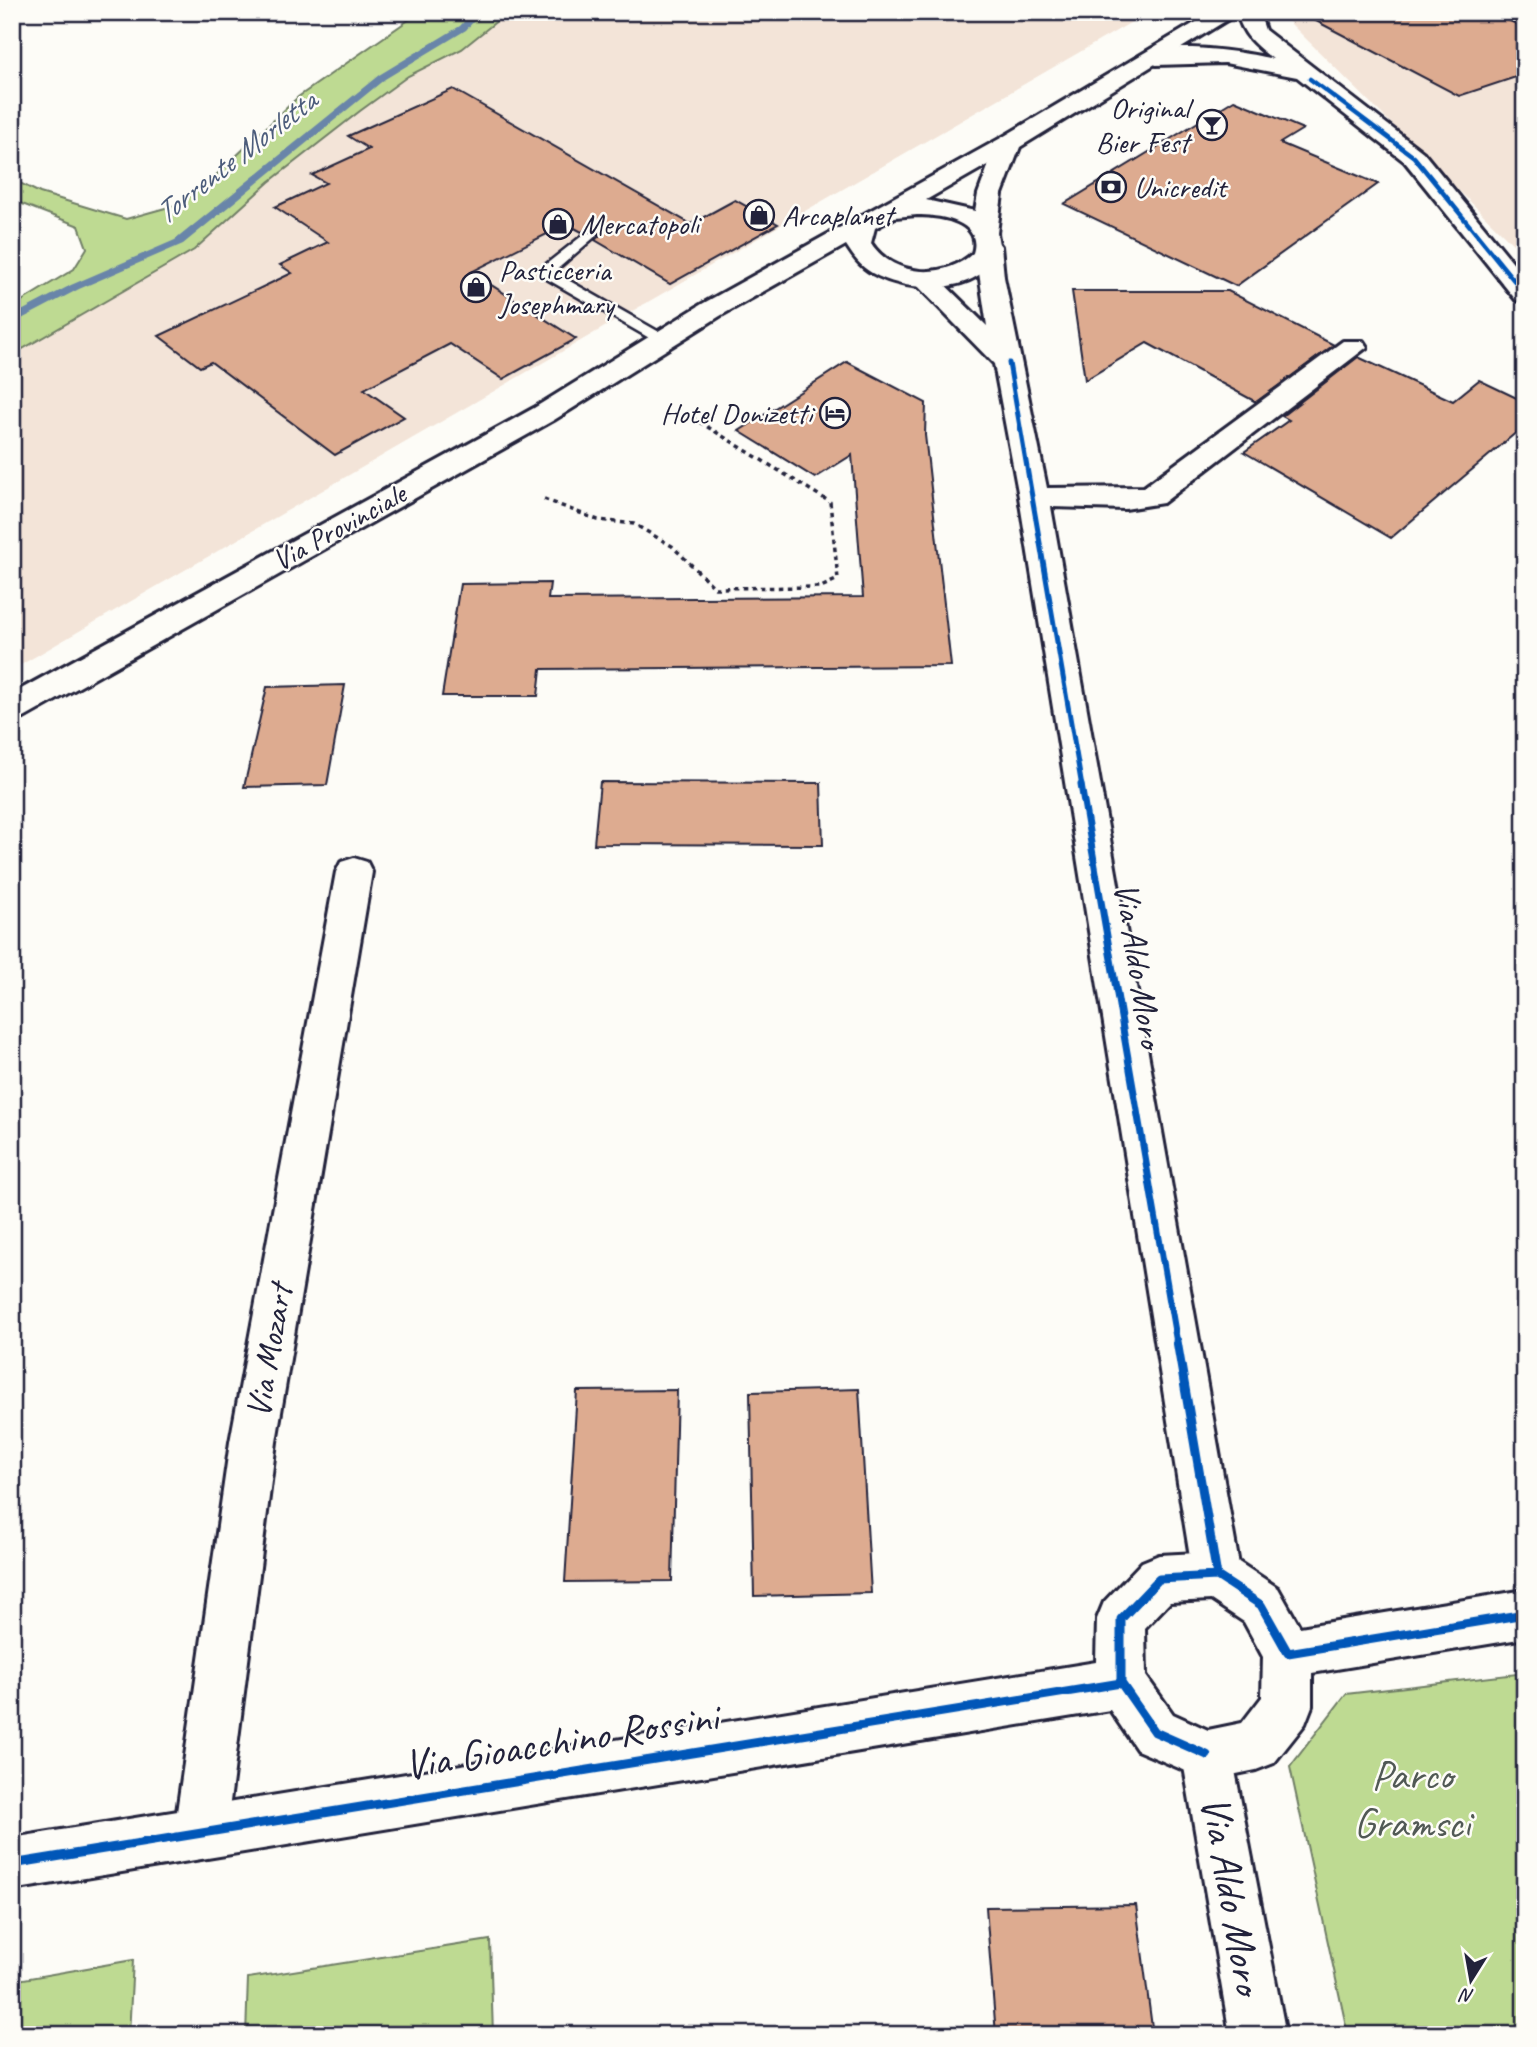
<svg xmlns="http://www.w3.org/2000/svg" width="1537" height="2047" font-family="Caveat,sans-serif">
<rect width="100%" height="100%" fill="#fdfcf7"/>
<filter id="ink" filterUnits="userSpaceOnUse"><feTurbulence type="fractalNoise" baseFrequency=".0143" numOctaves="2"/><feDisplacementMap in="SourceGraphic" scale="14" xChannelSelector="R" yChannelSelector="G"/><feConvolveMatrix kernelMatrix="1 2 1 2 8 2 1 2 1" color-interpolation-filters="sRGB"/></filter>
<g filter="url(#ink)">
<path fill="#f3e4d8" d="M 508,12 L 1149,12 L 12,670 L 12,355 L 194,250 L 269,182 L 360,111 L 408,76 L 462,49 Z
M 1270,12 L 1525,12 L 1525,256 L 1285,18 Z"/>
<path fill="#beda92" stroke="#707e66" stroke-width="2" d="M 420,12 L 508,12 L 462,49 L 408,76 L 360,111 L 269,182 L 194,250 L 12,355 L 12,307 L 74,269 L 87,248 L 79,226 L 12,200 L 12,179 L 40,193 L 126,219 L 176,205 L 208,183 L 298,97 Z
M 1525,1673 L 1525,2035 L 1348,2035 L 1290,1767 L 1346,1694 Z
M 490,1940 L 493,2035 L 246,2035 L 248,1978 Z
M 133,1960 L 129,2035 L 12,2035 L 12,1981 Z"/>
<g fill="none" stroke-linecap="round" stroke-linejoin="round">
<path fill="#6985a9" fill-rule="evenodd" d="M 473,12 L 482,12 L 466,30 L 385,79 L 183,244 L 79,289 L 12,324 L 12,316 L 71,285 L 175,240 L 379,75 L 460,26 Z"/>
</g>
<path fill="#ddab90" stroke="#22223b" stroke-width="2" d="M 1299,12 L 1494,12 L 1525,29 L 1525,74 L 1459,96 Z
M 453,89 L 691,224 L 735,200 L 778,224 L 670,284 L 595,240 L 600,235 L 598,232 L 588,229 L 582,232 L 567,224 L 471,272 L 576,339 L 503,379 L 450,344 L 364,389 L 404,417 L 335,455 L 211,362 L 200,367 L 159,336 L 292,273 L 280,265 L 328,242 L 275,207 L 326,183 L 312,175 L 369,149 L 348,136 Z
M 1234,100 L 1303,129 L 1280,143 L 1378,184 L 1236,286 L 1064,204 Z
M 1072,291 L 1228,291 L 1334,345 L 1256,402 L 1147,343 L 1085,380 Z
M 1358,357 L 1453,401 L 1479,380 L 1525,402 L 1525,425 L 1391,538 L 1244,452 L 1289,420 L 1282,416 Z
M 847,362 L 926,403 L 925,435 L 951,666 L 541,669 L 538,696 L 442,696 L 460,584 L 550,583 L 548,599 L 863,597 L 852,455 L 815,478 L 739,431 Z
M 345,685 L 327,785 L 244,787 L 267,687 Z
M 600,782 L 821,783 L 823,845 L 594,844 Z
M 859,1389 L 871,1593 L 754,1596 L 750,1392 Z
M 677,1390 L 672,1581 L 565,1582 L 577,1391 Z
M 1136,1905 L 1153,2035 L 996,2035 L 986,1907 Z"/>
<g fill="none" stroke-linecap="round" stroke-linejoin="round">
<g stroke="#22223b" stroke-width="5">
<path id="service" d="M 587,232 L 597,235 L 554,272 L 668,337 L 668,343 L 658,343 L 540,275 L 540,269 Z"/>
</g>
<g stroke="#22223b" stroke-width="6">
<path id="minor" d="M 1237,12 L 1259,12 L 1265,30 L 1423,152 L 1525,277 L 1525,302 L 1516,300 L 1405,162 L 1297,77 L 1225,63 L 1156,65 L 1145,58 C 1159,38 1251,53 1273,59 C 1255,45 1242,35 1237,12 Z
M 988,238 L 997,241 L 1001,246 L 1004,277 L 1047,488 L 1144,487 L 1343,341 L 1363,341 L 1367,347 L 1163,503 L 1125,509 L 1051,507 L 1241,1576 L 1234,1593 L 1217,1600 L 1200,1593 L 1193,1576 L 1019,497 L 994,364 L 911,279 L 915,273 L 933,273 L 987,326 L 975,246 L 979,241 Z
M 354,858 L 367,862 L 372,872 L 276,1442 L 226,1833 L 218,1851 L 200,1859 L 182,1851 L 174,1833 L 230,1442 L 336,872 L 341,862 Z
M 1207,1730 L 1225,1737 L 1232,1755 L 1286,2035 L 1230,2035 L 1182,1755 L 1189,1737 Z"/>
</g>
<g stroke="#22223b" stroke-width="6">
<path id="tertiary" d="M 1217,1552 L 1234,1559 L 1278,1588 L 1300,1627 L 1525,1590 L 1525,1638 L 1312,1673 L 1312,1706 L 1305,1724 L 1274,1763 L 1256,1770 L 1207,1780 L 1137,1750 L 1110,1710 L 12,1890 L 12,1838 L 1096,1662 L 1097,1619 L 1104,1602 L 1142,1562 L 1159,1555 ZM 1211,1600 L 1244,1622 L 1263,1657 L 1262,1697 L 1242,1723 L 1208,1730 L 1173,1714 L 1146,1676 L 1145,1628 L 1170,1602 Z"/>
</g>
<g stroke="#22223b" stroke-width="6">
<path id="primary" d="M 1213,12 L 1240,12 L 1020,147 L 1002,194 L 997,233 L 1000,251 C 980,296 909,294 872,273 C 860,266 853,256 846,245 L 720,316 L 554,420 L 24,718 L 12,721 L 12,694 L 534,408 L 702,304 L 1001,138 ZM 989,164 L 978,194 L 975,211 L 926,200 ZM 917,215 C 940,215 983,221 973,253 C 945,280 893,277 871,243 L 875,228 L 895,217 Z"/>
</g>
<path stroke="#22223b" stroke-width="3.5" stroke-dasharray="4.5 4.5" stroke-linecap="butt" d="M 544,499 L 598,520 L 634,524 L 672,546 L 715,588 L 821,587 L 838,579 L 830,502 L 680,410"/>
<use href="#service" fill="#fdfcf7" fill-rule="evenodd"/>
<use href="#minor" fill="#fdfcf7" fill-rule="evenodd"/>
<use href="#tertiary" fill="#fdfcf7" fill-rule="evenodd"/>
<use href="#primary" fill="#fdfcf7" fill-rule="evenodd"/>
<g stroke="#fdfcf7" stroke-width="7">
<path id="cycleway-far3" d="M 1310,79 L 1414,157 L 1525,294"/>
</g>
<g stroke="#fdfcf7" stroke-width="9">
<path id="cycleway-far2" d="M 1009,363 L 1082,787"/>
</g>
<g stroke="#fdfcf7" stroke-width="11">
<path id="cycleway-far1" d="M 1081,785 L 1177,1343"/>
</g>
<g stroke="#fdfcf7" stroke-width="13">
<path id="cycleway" d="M 1177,1341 L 1217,1576
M 1207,1755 L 1155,1732 L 1121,1683 L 1121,1619 L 1159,1579 L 1217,1576 L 1261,1605 L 1288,1653 L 1525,1614
M 12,1864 L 1121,1683"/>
</g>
<use href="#cycleway-far3" stroke="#0057b8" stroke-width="4.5"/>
<use href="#cycleway-far2" stroke="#0057b8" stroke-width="5"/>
<use href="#cycleway-far1" stroke="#0057b8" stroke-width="7"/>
<use href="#cycleway" stroke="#0057b8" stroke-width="9"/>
</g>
</g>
<defs>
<g id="bar-ring" transform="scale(1.575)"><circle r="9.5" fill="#fdfcf7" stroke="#22223b" stroke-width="1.5"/><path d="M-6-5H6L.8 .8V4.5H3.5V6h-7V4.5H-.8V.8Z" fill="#22223b"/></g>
<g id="bank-ring" transform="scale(1.575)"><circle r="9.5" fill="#fdfcf7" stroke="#22223b" stroke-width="1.5"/><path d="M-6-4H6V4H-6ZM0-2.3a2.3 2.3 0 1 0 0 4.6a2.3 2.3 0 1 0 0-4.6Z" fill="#22223b"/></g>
<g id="shop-ring" transform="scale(1.575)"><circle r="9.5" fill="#fdfcf7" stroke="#22223b" stroke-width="1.5"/><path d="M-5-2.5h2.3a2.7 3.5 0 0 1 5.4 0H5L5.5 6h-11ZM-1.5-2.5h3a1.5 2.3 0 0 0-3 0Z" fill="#22223b"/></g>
<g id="hotel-ring" transform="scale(1.575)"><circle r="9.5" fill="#fdfcf7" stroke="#22223b" stroke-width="1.5"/><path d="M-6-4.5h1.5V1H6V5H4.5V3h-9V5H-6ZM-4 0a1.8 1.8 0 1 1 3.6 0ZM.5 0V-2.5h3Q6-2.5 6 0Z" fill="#22223b"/></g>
</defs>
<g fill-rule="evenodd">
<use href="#bar-ring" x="1212" y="125"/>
<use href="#bank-ring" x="1111" y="187"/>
<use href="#shop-ring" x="759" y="215"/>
<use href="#shop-ring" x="558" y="224"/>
<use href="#shop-ring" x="476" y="287"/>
<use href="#hotel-ring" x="835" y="413"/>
</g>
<g text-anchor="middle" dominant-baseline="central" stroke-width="5" stroke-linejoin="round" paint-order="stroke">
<g font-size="30" fill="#22223b" stroke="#fdfcf7" text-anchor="start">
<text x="1189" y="108" text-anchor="end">Original<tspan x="1189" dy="34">Bier Fest</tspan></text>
<text x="1134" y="187">Unicredit</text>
<text x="782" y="215">Arcaplanet</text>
<text x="581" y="224">Mercatopoli</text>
<text x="499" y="270">Pasticceria<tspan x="499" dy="34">Josephmary</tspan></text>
<text x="812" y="413" text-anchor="end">Hotel Donizetti</text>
</g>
<g font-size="30" fill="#22223b" stroke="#fdfcf7">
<text transform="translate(339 527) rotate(-29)">Via Provinciale</text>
</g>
<g font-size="32" font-style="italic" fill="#4c5c7b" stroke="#fdfcf7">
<text transform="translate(235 157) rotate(-38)">Torrente Morletta</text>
</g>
<g font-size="35" fill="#22223b" stroke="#fdfcf7">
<text transform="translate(1139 965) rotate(81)">Via Aldo Moro</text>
<text transform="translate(269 1351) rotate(-80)">Via Mozart</text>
</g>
<g font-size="42" fill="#22223b" stroke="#fdfcf7">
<text transform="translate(561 1741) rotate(-9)">Via Gioacchino Rossini</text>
<text transform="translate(1232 1895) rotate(80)">Via Aldo Moro</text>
</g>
<g font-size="42" fill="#515955" stroke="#fdfcf7">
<text x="1412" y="1775">Parco<tspan x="1412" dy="48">Gramsci</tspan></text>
</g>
</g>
<rect width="1537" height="2047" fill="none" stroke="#fdfcf7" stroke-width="42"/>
<rect x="21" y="21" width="1495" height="2005" fill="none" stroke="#22223b" stroke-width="2.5" filter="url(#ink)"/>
<g transform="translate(1471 1980) rotate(191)" stroke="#fdfcf7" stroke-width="5" paint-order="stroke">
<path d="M0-5L12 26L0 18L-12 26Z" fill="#22223b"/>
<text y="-10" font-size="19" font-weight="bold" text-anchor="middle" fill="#22223b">N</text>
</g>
</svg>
